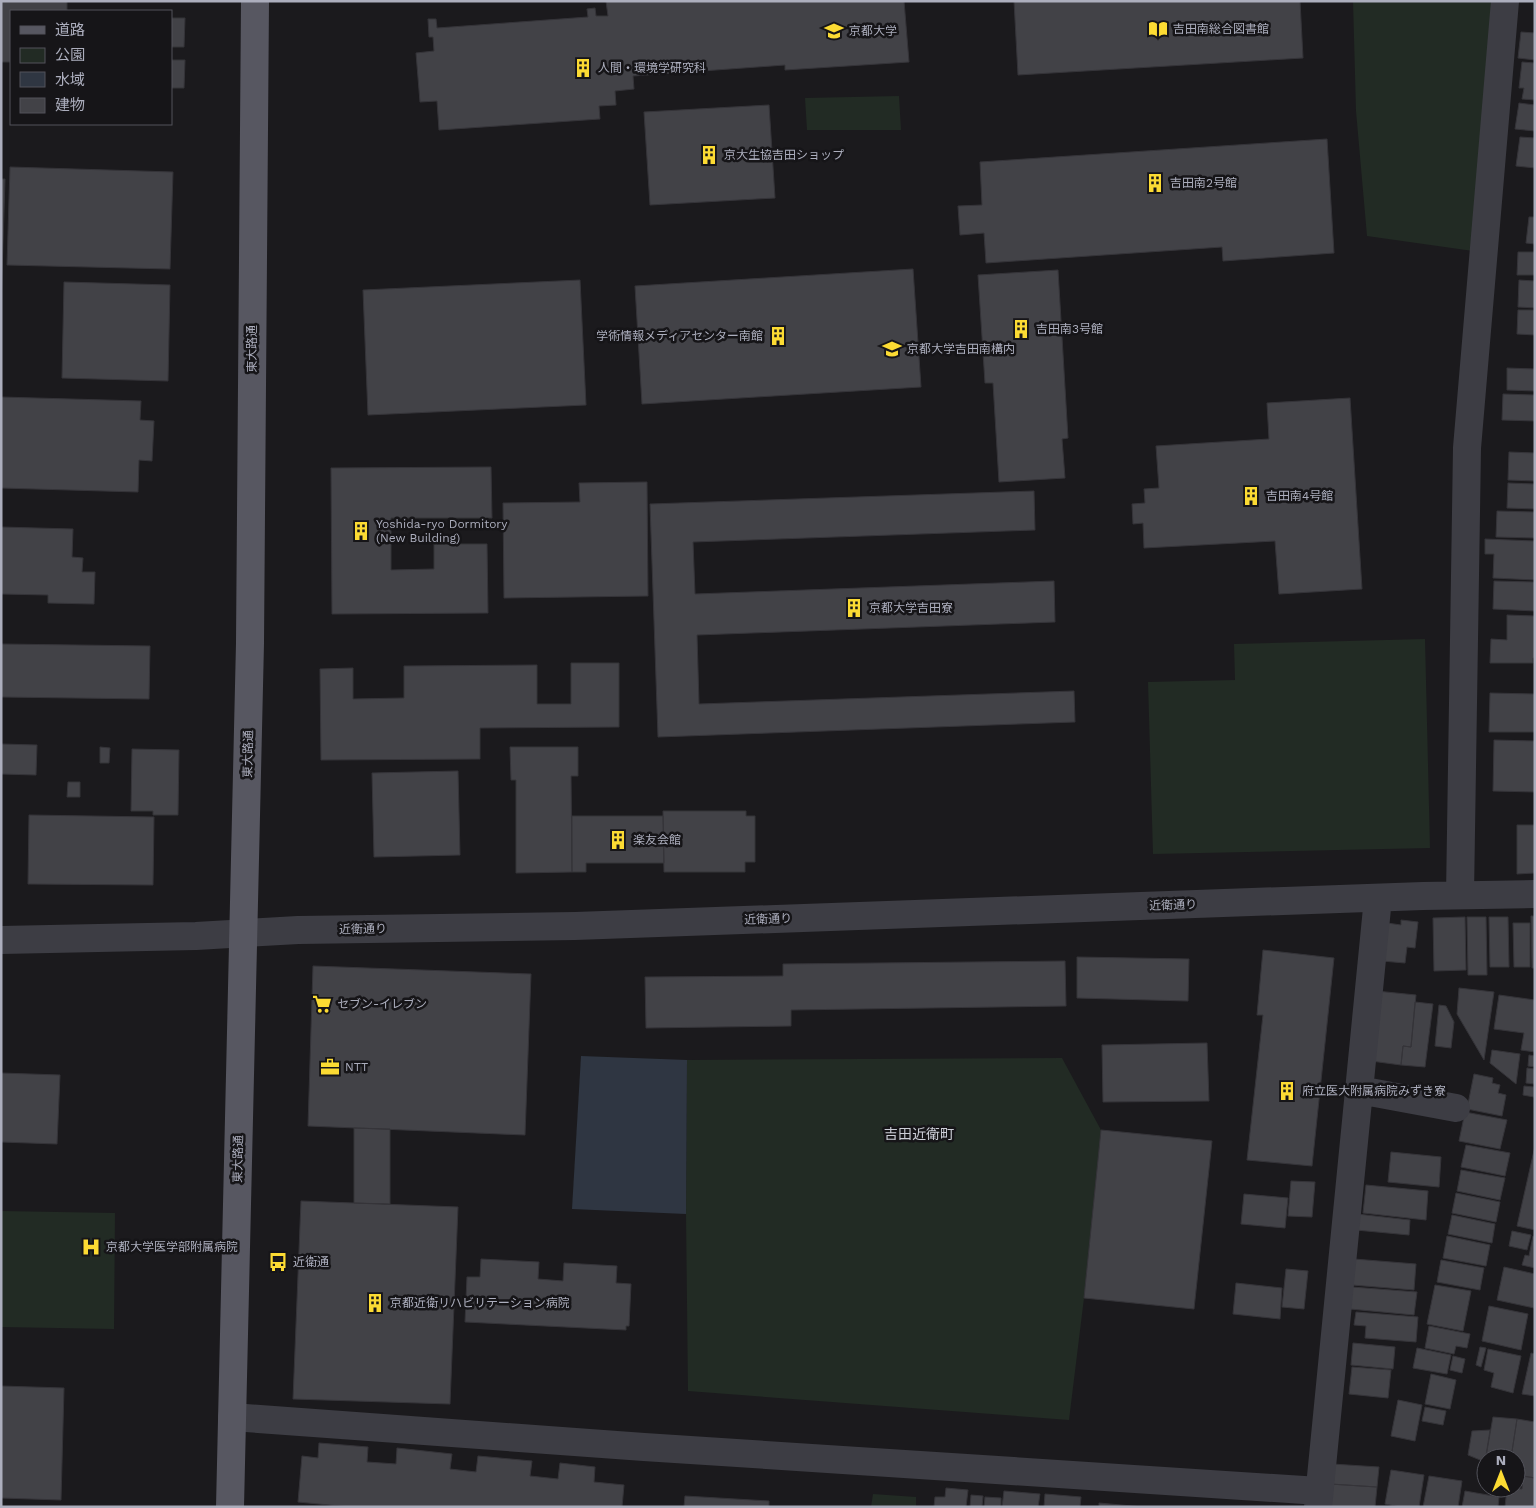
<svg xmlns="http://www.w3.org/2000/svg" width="1536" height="1508" font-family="'Work Sans','Noto Sans JP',sans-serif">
<rect width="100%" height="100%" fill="#1b1a1d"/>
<path fill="#222b24" d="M 1353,1 L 1494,1 L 1473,251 L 1367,236 L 1356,111 Z
M 899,96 L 901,130 L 807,130 L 805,98 Z
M 1425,639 L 1430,848 L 1153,854 L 1148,682 L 1235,680 L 1234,644 Z
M 1062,1058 L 1101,1130 L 1084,1298 L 1069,1420 L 688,1391 L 686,1214 L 687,1060 Z
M 1,1211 L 115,1213 L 114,1329 L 1,1327 Z
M 873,1494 L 916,1497 L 916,1507 L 871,1507 Z"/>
<path fill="#2f3642" d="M 581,1056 L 687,1060 L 686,1214 L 572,1209 Z"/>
<path fill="#424247" stroke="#353439" d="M 1,1 L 67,1 L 67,11 L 11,11 L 11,62 L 1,62 Z
M 606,1 L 904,1 L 909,62 L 785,70 L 785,65 L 633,76 L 634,89 L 615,91 L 616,105 L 599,106 L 600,119 L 439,130 L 437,101 L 420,102 L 416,53 L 434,51 L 433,37 L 429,37 L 428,19 L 436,19 L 437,28 L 588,17 L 587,9 L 595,8 L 596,16 L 608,16 Z
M 1014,1 L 1300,1 L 1303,58 L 1018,75 Z
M 171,18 L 185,18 L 184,47 L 171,47 Z
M 1521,32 L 1535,33 L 1535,60 L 1518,58 Z
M 171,60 L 185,60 L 184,88 L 171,88 Z
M 1522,62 L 1535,63 L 1535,100 L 1522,99 L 1524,88 L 1519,88 Z
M 1519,103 L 1535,105 L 1535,131 L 1515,129 Z
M 769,105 L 775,198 L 650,205 L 644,112 Z
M 1520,137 L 1535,138 L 1535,168 L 1516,166 Z
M 1327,139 L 1334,253 L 1223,261 L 1222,247 L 986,263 L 984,233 L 960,235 L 958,206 L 982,205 L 980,162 Z
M 10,167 L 173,172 L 170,269 L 7,265 Z
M 1,179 L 5,179 L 1,308 Z
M 1529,217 L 1535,217 L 1535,244 L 1526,243 Z
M 1518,252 L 1535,252 L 1535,275 L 1517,275 Z
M 913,269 L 921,387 L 642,404 L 635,286 Z
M 1058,270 L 1068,438 L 1062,439 L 1065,478 L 999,482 L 993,383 L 985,383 L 978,275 Z
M 580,280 L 586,405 L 368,415 L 363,290 Z
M 1519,280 L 1535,281 L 1535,308 L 1518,307 Z
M 64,282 L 170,285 L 168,381 L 62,378 Z
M 1518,310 L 1535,310 L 1535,335 L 1517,334 Z
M 1507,368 L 1535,369 L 1535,391 L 1507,390 Z
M 1503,394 L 1535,395 L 1535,421 L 1502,420 Z
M 1,397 L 141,401 L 140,420 L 154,421 L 152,461 L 139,460 L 138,492 L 1,488 Z
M 1350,398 L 1362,589 L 1279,594 L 1275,541 L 1144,548 L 1143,523 L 1133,524 L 1132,504 L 1145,503 L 1144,489 L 1159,488 L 1156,446 L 1269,439 L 1267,403 Z
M 1509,452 L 1535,453 L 1535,481 L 1508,480 Z
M 491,467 L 492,518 L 391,518 L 391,570 L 434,569 L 434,544 L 487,544 L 488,613 L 332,614 L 331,468 Z
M 647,482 L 648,596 L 504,598 L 503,503 L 580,502 L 579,483 Z
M 1508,483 L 1535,484 L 1535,509 L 1507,508 Z
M 1034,491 L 1035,530 L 693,542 L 695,594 L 1054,581 L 1055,622 L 697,635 L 699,704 L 1074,691 L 1075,722 L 658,737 L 650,504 Z
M 1497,511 L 1535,512 L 1535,538 L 1496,537 Z
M 1,527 L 73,529 L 72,557 L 83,558 L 82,572 L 95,572 L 94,604 L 48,603 L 48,595 L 1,594 Z
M 1485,539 L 1535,541 L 1535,580 L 1493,578 L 1494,554 L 1485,554 Z
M 1494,581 L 1535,582 L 1535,611 L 1493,609 Z
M 1507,615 L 1535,616 L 1535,658 L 1533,658 L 1533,663 L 1490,663 L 1491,639 L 1507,640 Z
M 1,644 L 150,646 L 149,699 L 1,697 Z
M 571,663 L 619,663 L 619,727 L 480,728 L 480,759 L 321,760 L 320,669 L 353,668 L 353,699 L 404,698 L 404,666 L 537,665 L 537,704 L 571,704 Z
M 1490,693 L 1535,694 L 1535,732 L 1489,732 Z
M 1494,740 L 1535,741 L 1535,792 L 1493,791 Z
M 1,744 L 37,745 L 36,775 L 1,774 Z
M 100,747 L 110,748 L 109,763 L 100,763 Z
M 510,747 L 578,747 L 578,776 L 571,776 L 572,872 L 516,873 L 516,780 L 511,780 Z
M 132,749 L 179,750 L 178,815 L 153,815 L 153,811 L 131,811 Z
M 458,771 L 460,855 L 374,857 L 372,773 Z
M 68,782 L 80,782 L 80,797 L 67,797 Z
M 663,811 L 746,811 L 746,816 L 755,816 L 755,862 L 745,862 L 745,872 L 664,872 Z
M 29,815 L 154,817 L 153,885 L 28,884 Z
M 572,816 L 663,816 L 664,863 L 586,863 L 586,872 L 572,872 Z
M 1517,825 L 1535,825 L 1535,873 L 1517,874 Z
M 1531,916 L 1535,916 L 1535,968 L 1532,968 Z
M 1465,917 L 1466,970 L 1434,971 L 1433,918 Z
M 1467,917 L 1486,917 L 1487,975 L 1468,975 Z
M 1489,917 L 1508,917 L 1509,967 L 1490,967 Z
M 1401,920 L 1418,922 L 1415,948 L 1407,947 L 1405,963 L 1382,961 L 1387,923 L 1401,925 Z
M 1513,923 L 1530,923 L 1530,967 L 1514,967 Z
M 1263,950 L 1334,958 L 1312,1166 L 1247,1160 L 1263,1015 L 1257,1015 Z
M 1077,957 L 1189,959 L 1188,1001 L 1077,998 Z
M 1065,961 L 1066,1006 L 791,1010 L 791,1026 L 646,1028 L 645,977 L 783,976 L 783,964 Z
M 313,966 L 531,974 L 525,1135 L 308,1126 Z
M 1459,988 L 1494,992 L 1484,1060 L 1457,1014 Z
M 1376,991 L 1416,995 L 1411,1047 L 1403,1046 L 1401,1065 L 1371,1061 Z
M 1499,995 L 1535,1000 L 1535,1052 L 1521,1050 L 1524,1033 L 1494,1029 Z
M 1415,1002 L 1433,1004 L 1425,1067 L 1401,1065 L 1403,1046 L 1411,1047 Z
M 1439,1005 L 1446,1006 L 1454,1022 L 1451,1048 L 1435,1046 Z
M 1207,1043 L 1209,1101 L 1103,1102 L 1102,1045 Z
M 1492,1050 L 1520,1054 L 1516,1084 L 1490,1063 Z
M 1529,1055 L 1535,1056 L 1535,1067 L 1528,1066 Z
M 1527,1068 L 1535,1069 L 1535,1084 L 1526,1083 Z
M 1,1073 L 60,1075 L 57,1144 L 1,1142 Z
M 1474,1074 L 1493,1078 L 1492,1083 L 1500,1085 L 1498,1093 L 1506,1095 L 1502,1116 L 1467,1109 Z
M 1524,1086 L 1534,1087 L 1534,1097 L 1523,1095 Z
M 1465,1112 L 1507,1120 L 1500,1149 L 1459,1141 Z
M 354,1128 L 390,1129 L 390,1204 L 354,1203 Z
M 1101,1130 L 1212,1141 L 1194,1309 L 1084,1298 Z
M 1466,1145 L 1510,1153 L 1505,1176 L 1461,1167 Z
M 1535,1146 L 1535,1230 L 1517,1226 Z
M 1391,1152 L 1441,1157 L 1439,1187 L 1388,1182 Z
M 1461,1170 L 1505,1178 L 1500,1200 L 1457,1191 Z
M 1291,1181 L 1315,1182 L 1312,1217 L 1288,1216 Z
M 1366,1185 L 1428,1191 L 1426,1220 L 1363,1213 Z
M 1456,1193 L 1500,1202 L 1496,1222 L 1452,1213 Z
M 1244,1194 L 1288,1198 L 1285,1228 L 1241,1224 Z
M 301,1201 L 458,1207 L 450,1404 L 293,1399 Z
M 1357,1214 L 1410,1220 L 1409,1235 L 1356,1230 Z
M 1452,1215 L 1495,1224 L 1492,1243 L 1448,1234 Z
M 1512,1231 L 1531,1235 L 1527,1250 L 1509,1246 Z
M 1447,1236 L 1490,1245 L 1486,1266 L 1443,1258 Z
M 1533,1236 L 1535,1237 L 1535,1268 L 1522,1265 L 1525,1255 L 1529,1256 Z
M 481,1259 L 539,1262 L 538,1279 L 563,1281 L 564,1263 L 617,1266 L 616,1283 L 631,1284 L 629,1326 L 626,1326 L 626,1330 L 465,1322 L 467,1277 L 480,1277 Z
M 1354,1259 L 1416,1264 L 1414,1290 L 1352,1285 Z
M 1441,1260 L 1484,1268 L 1480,1290 L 1437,1282 Z
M 1504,1267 L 1535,1274 L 1534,1308 L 1497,1300 Z
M 1286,1269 L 1308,1271 L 1304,1309 L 1282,1307 Z
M 1236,1283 L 1282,1288 L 1280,1319 L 1233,1314 Z
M 1435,1285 L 1471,1291 L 1463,1331 L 1427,1324 Z
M 1352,1287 L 1417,1292 L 1414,1315 L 1350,1309 Z
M 1489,1306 L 1528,1314 L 1521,1350 L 1482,1341 Z
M 1356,1312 L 1418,1317 L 1416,1342 L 1365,1338 L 1366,1326 L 1354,1325 Z
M 1429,1326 L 1470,1334 L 1467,1348 L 1456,1346 L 1454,1354 L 1425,1348 Z
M 1353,1343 L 1395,1347 L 1393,1369 L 1351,1365 Z
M 1480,1347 L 1486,1348 L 1481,1367 L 1476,1365 Z
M 1417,1348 L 1451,1355 L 1447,1374 L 1413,1368 Z
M 1488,1349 L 1521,1356 L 1513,1393 L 1491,1387 L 1494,1373 L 1484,1370 Z
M 1531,1353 L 1535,1354 L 1535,1396 L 1522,1394 Z
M 1453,1356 L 1465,1359 L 1462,1373 L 1450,1370 Z
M 1352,1367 L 1391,1370 L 1388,1398 L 1349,1394 Z
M 1431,1374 L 1456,1380 L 1450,1409 L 1425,1404 Z
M 1,1386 L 64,1388 L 61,1500 L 1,1498 Z
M 1398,1400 L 1422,1405 L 1415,1441 L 1391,1436 Z
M 1425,1407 L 1446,1411 L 1443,1425 L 1422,1421 Z
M 1493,1417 L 1517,1419 L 1511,1458 L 1486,1458 L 1486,1462 L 1485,1462 Z
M 1517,1419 L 1535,1422 L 1535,1478 L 1523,1476 L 1524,1468 L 1516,1467 L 1516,1458 L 1511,1458 Z
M 1490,1430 L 1485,1462 L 1468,1455 L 1472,1431 Z
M 319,1443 L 368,1447 L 367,1462 L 396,1464 L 397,1448 L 452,1454 L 450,1469 L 476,1472 L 478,1456 L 532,1461 L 530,1476 L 558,1479 L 560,1463 L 595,1467 L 594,1482 L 624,1485 L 622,1507 L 350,1507 L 298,1502 L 302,1456 L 318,1458 Z
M 1332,1464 L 1379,1467 L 1377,1487 L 1330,1484 Z
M 1391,1470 L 1424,1475 L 1419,1507 L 1400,1507 L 1385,1504 Z
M 1429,1476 L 1462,1481 L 1458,1507 L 1423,1507 Z
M 1523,1476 L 1535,1478 L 1535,1507 L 1505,1507 L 1507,1488 L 1522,1489 Z
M 1330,1484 L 1377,1487 L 1375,1507 L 1328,1507 Z
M 946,1488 L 968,1490 L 966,1507 L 934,1507 L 935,1497 L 945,1497 Z
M 1004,1491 L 1040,1494 L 1038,1507 L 1002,1507 Z
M 1465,1491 L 1499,1497 L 1498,1507 L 1462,1507 Z
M 1045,1494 L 1081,1497 L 1080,1507 L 1044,1507 Z
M 971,1495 L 983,1496 L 982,1507 L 970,1507 Z
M 685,1496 L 769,1501 L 769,1507 L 684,1507 Z
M 985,1497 L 1001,1498 L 1001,1507 L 984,1507 Z
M 1099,1503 L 1143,1507 L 1099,1507 Z"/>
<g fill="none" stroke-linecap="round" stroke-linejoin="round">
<path stroke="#3d3d44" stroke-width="28" d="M 1460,895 L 1467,448 L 1505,1
M 1,940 L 196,936 L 298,930 L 575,926 L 1423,896 L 1535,894
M 1359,1090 L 1456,1108
M 232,1417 L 644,1447 L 1319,1491
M 1318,1507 L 1378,898"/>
<path stroke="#575761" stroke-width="28" d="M 230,1507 L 250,643 L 255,1"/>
</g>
<defs>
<g id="library-bare" transform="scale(1.5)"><path d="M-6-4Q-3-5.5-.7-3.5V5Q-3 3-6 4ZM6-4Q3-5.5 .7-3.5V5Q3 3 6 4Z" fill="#fcdb33" stroke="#161518" stroke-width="2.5" paint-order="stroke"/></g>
<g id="university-bare" transform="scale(1.5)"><path d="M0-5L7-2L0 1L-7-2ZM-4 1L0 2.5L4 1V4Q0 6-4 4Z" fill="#fcdb33" stroke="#161518" stroke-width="2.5" paint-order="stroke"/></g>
<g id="building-bare" transform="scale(1.5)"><path d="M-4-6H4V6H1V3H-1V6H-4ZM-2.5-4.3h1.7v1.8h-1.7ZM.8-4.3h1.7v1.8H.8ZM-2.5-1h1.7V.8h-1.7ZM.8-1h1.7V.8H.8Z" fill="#fcdb33" stroke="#161518" stroke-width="2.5" paint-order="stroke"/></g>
<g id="supermarket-bare" transform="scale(1.5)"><path d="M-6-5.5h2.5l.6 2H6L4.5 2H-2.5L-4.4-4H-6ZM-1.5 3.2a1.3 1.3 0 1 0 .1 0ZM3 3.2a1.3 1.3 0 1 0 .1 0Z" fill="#fcdb33" stroke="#161518" stroke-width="2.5" paint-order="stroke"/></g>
<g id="office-bare" transform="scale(1.5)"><path d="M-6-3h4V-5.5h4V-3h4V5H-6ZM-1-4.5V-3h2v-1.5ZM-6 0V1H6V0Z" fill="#fcdb33" stroke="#161518" stroke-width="2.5" paint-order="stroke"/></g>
<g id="hospital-bare" transform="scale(1.5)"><path d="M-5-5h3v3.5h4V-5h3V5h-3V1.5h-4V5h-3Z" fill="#fcdb33" stroke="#161518" stroke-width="2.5" paint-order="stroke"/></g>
<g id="bus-bare" transform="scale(1.5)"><path d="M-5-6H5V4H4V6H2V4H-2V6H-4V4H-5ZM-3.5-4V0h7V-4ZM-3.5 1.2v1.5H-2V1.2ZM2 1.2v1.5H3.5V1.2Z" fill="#fcdb33" stroke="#161518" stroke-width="2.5" paint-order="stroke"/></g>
</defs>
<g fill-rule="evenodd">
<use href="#library-bare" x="1158" y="29"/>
<use href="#university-bare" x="834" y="31"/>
<use href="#building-bare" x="583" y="68"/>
<use href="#building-bare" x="709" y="155"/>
<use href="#building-bare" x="1155" y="183"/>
<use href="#building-bare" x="1021" y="329"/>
<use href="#building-bare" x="778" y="336"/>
<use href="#university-bare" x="892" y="349"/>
<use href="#building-bare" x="1251" y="496"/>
<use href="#building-bare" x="361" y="531"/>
<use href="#building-bare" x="854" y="608"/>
<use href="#building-bare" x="618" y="840"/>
<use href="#supermarket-bare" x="322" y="1004"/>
<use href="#office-bare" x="330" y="1067"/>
<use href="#building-bare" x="1287" y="1091"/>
<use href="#hospital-bare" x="91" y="1247"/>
<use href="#bus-bare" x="278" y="1262"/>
<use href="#building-bare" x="375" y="1303"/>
</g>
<g text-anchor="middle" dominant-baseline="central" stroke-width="5" stroke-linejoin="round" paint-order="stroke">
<g font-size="12" fill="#acaebd" stroke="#161518" text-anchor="start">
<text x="1173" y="29">吉田南総合図書館</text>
<text x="849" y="31">京都大学</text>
<text x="598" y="68">人間・環境学研究科</text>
<text x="724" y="155">京大生協吉田ショップ</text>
<text x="1170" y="183">吉田南2号館</text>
<text x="1036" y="329">吉田南3号館</text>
<text x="763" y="336" text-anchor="end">学術情報メディアセンター南館</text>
<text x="907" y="349">京都大学吉田南構内</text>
<text x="1266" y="496">吉田南4号館</text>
<text x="376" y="524">Yoshida-ryo Dormitory<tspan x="376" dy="14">(New Building)</tspan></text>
<text x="869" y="608">京都大学吉田寮</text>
<text x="633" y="840">楽友会館</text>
<text x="337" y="1004">セブン-イレブン</text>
<text x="345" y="1067">NTT</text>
<text x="1302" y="1091">府立医大附属病院みずき寮</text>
<text x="106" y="1247">京都大学医学部附属病院</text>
<text x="293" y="1262">近衛通</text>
<text x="390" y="1303">京都近衛リハビリテーション病院</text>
</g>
<g font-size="12" fill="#acaebd" stroke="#161518">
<text transform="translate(252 349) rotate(-90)">東大路通</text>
<text transform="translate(248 754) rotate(-89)">東大路通</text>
<text transform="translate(1173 905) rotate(-2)">近衛通り</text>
<text transform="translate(768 919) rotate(-2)">近衛通り</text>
<text transform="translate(363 929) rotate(-1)">近衛通り</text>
<text transform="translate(238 1159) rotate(-89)">東大路通</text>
</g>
<g font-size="14" fill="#cdcfd8" stroke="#161518">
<text x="919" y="1134">吉田近衛町</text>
</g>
</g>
<rect width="1536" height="1508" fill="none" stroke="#acaebd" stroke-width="5"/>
<rect x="10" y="10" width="162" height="115" fill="#161518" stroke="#52525a"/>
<rect x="20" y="26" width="25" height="8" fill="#575761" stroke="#52525a"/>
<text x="55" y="35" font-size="15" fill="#acaebd">道路</text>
<rect x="20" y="48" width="25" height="15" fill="#222b24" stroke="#52525a"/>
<text x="55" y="60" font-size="15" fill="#acaebd">公園</text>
<rect x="20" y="72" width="25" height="15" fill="#2f3642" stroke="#52525a"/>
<text x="55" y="85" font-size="15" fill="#acaebd">水域</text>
<rect x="20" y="98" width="25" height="15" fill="#424247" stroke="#52525a"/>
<text x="55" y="110" font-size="15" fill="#acaebd">建物</text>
<g transform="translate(1501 1473)"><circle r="24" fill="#161518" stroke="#52525a"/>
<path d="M0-4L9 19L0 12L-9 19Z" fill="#fcdb33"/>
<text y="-8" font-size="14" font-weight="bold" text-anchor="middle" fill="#acaebd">N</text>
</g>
</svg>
